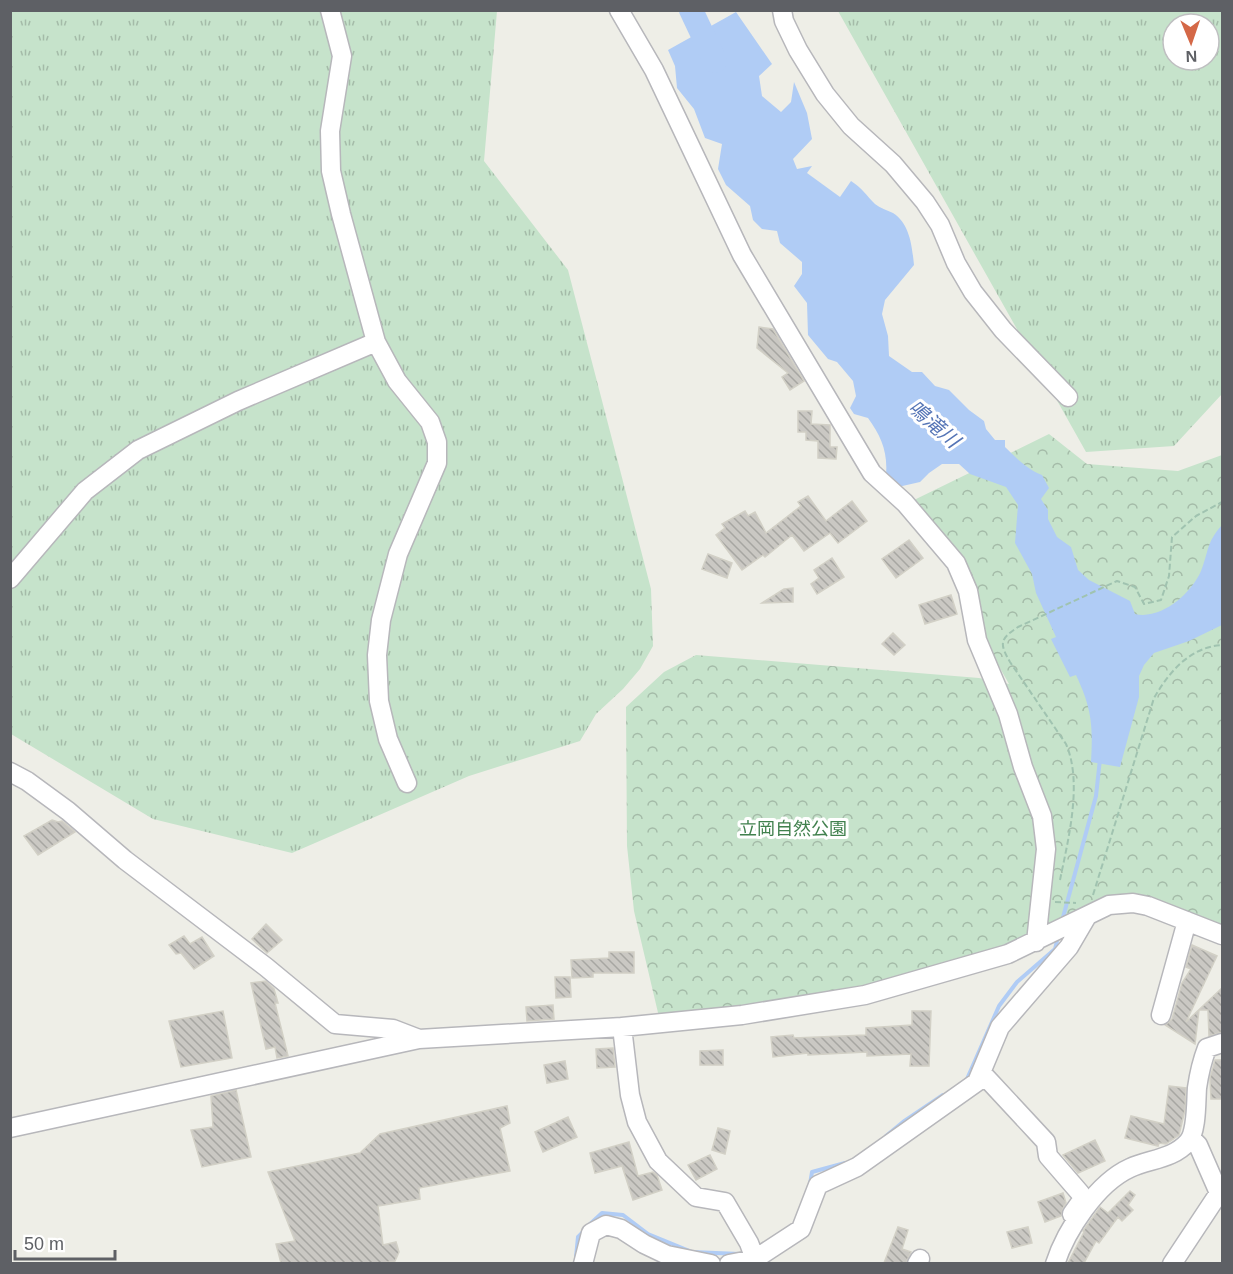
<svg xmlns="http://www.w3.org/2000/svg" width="1233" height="1274" font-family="Helvetica,'Noto Sans JP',sans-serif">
<defs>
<pattern id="grass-tufts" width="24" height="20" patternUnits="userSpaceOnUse" patternTransform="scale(1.5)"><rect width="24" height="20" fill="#c6e3cb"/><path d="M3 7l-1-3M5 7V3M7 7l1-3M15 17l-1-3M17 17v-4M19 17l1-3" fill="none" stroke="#a4bba8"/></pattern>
<pattern id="forest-crowns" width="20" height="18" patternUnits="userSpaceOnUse" patternTransform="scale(1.5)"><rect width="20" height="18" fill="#c6e3cb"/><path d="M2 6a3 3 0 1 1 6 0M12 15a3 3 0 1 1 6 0" fill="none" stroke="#a4bba8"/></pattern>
<pattern id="building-back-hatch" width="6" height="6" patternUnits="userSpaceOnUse" patternTransform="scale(1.5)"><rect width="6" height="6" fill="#cac8c3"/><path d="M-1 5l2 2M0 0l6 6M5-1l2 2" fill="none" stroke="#a7a6a2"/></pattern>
</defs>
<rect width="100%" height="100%" fill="#eeeee7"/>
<path fill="url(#grass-tufts)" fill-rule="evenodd" d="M 11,11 L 497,11 L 484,161 L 568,270 L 651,589 L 653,646 L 640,669 L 623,689 L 596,714 L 580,741 L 469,776 L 292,853 L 153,819 L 11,734 Z
M 838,11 L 1222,11 L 1222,394 L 1174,446 L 1086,452 ZM 1173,24 L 1209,24 L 1209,60 L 1173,60 Z"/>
<path fill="url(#forest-crowns)" d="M 1049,434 L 1087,464 L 1178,471 L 1222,455 L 1222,928 L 1144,898 C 1035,936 926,975 813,996 C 762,1005 710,1010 659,1017 L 634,911 L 627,846 L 626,707 L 664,672 L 696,655 L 979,678 L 1009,684 L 988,647 L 978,618 L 914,500 Z"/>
<path fill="#b0ccf5" d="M 736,12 L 772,64 L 759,76 L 762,96 L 781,112 L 791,102 L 794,82 L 807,113 L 812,139 L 793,159 L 797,169 L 812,166 L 807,173 L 840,197 L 851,181 C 861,187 867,196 875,204 C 880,208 887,210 893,213 C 910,224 912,246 914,265 L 885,300 L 882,314 L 888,336 L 889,356 L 912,372 L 922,372 L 935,386 L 949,390 L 969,410 L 984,421 L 986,429 L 995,440 L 1005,440 L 1005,447 C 1016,458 1027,469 1042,475 L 1049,488 L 1041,499 L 1048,510 L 1048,519 L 1057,537 L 1071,547 L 1078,570 L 1089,580 L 1130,601 L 1135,614 C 1161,620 1191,594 1201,571 C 1209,551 1206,543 1222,525 L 1222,625 L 1189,641 L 1154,653 L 1144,665 L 1139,676 L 1139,697 L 1120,767 L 1091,762 C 1093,726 1092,709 1076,675 L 1070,677 L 1051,639 L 1056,637 L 1036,593 L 1032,574 L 1015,543 L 1018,505 L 1006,487 L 970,474 L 959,464 L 942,464 L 929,473 L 920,482 L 898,487 L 886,475 C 888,452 881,436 868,418 L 854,414 L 850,408 L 856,396 L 853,381 L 837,362 L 828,359 L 808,335 L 807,303 L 794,286 L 802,274 L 802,262 L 780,243 L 777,231 L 762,229 L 753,220 L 750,206 L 726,185 L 718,169 L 722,144 L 705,138 L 694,109 L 677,88 L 675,66 L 668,50 Z"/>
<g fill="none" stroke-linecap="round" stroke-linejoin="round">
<path stroke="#b0ccf5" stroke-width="4" d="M 1062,921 L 1096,796 L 1100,759
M 965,1081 L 967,1079 L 999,1006 L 1017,982 L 1055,949 L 1058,937
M 886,1136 L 903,1122 L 943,1095
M 810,1184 L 812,1172 L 845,1163
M 589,1225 L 602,1213 L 623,1215 L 648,1234 L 692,1252 L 740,1254
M 576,1257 L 578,1237 L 584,1231"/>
<path stroke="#b0ccf5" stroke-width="24" d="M 691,10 L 715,61"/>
</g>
<path fill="url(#building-back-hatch)" stroke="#d2d0c6" stroke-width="1.5" d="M 759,327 L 773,329 L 804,381 L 790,390 L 782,377 L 788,373 L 757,348 Z
M 798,411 L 812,411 L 811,424 L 830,425 L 830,447 L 837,447 L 836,459 L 818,458 L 818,441 L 806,440 L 806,432 L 798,432 Z
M 808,496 L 826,521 L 852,501 L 867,521 L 838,543 L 830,533 L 804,551 L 792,535 L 765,557 L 763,555 L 742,570 L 716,535 L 725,528 L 722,524 L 745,511 L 748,516 L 755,512 L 766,533 L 801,506 L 798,502 Z
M 909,540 L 923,558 L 896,578 L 882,559 Z
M 708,554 L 732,563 L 727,578 L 702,569 Z
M 832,558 L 844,577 L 817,594 L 811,584 L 819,578 L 814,570 Z
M 793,588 L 793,602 L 762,603 L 784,589 Z
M 951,595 L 957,614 L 925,624 L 919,605 Z
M 893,633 L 905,645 L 894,655 L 882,644 Z
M 52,820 L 58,822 L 62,821 L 75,832 L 38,855 L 24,836 Z
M 266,924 L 282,940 L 267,953 L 252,939 Z
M 184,936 L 190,944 L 202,937 L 214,956 L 194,969 L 181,953 L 176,954 L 169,945 Z
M 1192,945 L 1217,956 L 1186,1022 L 1222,988 L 1222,1032 L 1209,1036 L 1208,1010 L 1199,1010 L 1195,1044 L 1165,1025 L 1172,1019 L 1182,983 L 1191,969 L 1186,967 Z
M 609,952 L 634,952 L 634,973 L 593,973 L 593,977 L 572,978 L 571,960 L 609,958 Z
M 555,977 L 570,977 L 571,997 L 556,998 Z
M 266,981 L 274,989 L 278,1003 L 275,1003 L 288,1056 L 277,1058 L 275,1047 L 266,1049 L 251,983 Z
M 553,1005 L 554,1019 L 527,1021 L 526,1007 Z
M 223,1011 L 232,1058 L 181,1067 L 169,1021 Z
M 912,1011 L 931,1011 L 929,1066 L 910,1066 L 911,1054 L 867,1056 L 867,1052 L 808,1055 L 808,1053 L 773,1057 L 771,1037 L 793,1035 L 794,1038 L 866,1035 L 866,1028 L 912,1025 Z
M 613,1048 L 615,1067 L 597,1068 L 596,1049 Z
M 723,1050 L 723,1065 L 700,1065 L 700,1051 Z
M 1215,1060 L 1222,1060 L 1222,1099 L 1211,1099 L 1210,1078 Z
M 565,1061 L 568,1079 L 547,1083 L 544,1065 Z
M 1169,1086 L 1186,1088 L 1185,1110 L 1179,1135 L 1166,1144 L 1159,1143 L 1158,1146 L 1125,1138 L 1131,1116 L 1164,1124 Z
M 236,1090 L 251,1157 L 202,1167 L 191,1130 L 213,1127 L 211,1096 Z
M 507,1106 L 510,1123 L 500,1128 L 510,1171 L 419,1188 L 420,1199 L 378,1206 L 383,1245 L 396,1242 L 399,1252 L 395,1261 L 383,1263 L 281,1263 L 276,1244 L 295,1241 L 268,1172 L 360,1153 L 380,1134 Z
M 568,1117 L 577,1137 L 543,1152 L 535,1132 Z
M 718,1128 L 730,1131 L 725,1154 L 712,1150 Z
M 1095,1140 L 1105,1161 L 1078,1173 L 1063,1155 Z
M 629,1142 L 638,1176 L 653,1172 L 657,1175 L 662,1190 L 633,1200 L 622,1166 L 595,1173 L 590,1153 Z
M 710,1155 L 717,1169 L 696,1180 L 688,1165 Z
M 1130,1191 L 1135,1195 L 1128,1205 L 1133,1210 L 1122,1221 L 1118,1217 L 1099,1243 L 1096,1241 L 1084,1263 L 1068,1263 L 1084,1232 L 1083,1231 L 1100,1207 L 1108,1213 Z
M 1063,1193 L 1066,1203 L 1063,1208 L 1061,1216 L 1045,1222 L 1038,1202 Z
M 898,1227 L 908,1230 L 902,1249 L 911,1252 L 906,1263 L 884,1263 Z
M 1028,1227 L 1032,1243 L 1012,1248 L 1007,1232 Z"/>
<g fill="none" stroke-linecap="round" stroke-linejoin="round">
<g stroke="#b7b7bb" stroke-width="21">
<path id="minor" d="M 330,10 L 342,56 L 330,131 L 331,171 L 341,214 L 376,342 L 397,381 L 430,422 L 437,442 L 437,463 L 398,554 L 381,620 L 377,655 L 379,701 L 388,739 L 407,783
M 619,10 L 654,70 L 742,255 L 872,473 L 905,503 L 956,563 L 968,591 L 977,640 L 1008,714 L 1023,767 L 1042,816 L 1046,849 L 1036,942
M 782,10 L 784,21 L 798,50 L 825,94 L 851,126 L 893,164 L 925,202 L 940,225 L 956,263 L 973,292 L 1003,330 L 1068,397
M 10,579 L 85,491 L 138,450 L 238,401 L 376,342
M 10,772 L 27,781 L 68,811 L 125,860 L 266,967 L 335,1024 L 393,1029 L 419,1039
M 1161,1015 L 1187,921
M 622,1027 L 630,1095 L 637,1122 L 658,1161 L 696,1197 L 725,1202 L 749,1243 L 755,1259 L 801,1229 L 818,1185 L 857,1167 L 977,1082 L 1000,1027 L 1069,947 L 1086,918
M 981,1072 L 1046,1142 L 1048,1156 L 1080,1193 L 1082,1200 L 1072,1214
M 10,1128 L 419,1039 L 622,1027 L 742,1015 L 865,995 L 1008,954 L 1109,905 L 1133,903 L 1148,906 L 1222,935
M 583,1264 L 591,1233 L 606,1225 L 621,1229 L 644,1244 L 667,1255 L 711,1264
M 729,1264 L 755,1259 L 755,1264
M 917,1264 L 920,1259
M 1055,1264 C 1066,1230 1097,1183 1130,1168 C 1150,1159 1173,1159 1188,1142 C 1197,1132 1196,1101 1197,1088 C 1199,1074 1202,1061 1207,1048 L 1222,1043
M 1172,1264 L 1219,1193 L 1198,1145 L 1191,1138"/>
</g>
<path stroke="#a0c3b0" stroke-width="2" stroke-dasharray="6 3" stroke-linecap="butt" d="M 1060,880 C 1068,840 1083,783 1066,744 L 1010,662 C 999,643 1000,639 1018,627 L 1117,581 L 1135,587 L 1144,604 L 1161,600 L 1169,576 L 1172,537 L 1196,516 L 1222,502
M 1093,895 L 1154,698 C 1169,672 1190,647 1222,645
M 1055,902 L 1076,903"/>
<use href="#minor" stroke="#fff" stroke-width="18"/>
</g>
<g text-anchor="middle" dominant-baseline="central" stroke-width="6" stroke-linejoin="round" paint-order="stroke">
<g font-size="18" fill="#41814e" stroke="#fff">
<text x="793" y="829">立岡自然公園</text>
</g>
<g font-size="20" font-style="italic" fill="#5575b6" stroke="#fff">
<text transform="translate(934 424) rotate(41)">鳴滝川</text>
</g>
</g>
<rect width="1233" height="1274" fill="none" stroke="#5e6065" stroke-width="24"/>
<g transform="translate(1191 42) rotate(178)"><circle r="28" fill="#ffffff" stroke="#bfbfc1" stroke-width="1.5"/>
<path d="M0-4.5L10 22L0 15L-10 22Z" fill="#d46847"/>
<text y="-9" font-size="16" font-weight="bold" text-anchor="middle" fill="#5e6065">N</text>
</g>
<path d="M15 1250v9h100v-9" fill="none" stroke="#5e6065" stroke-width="3"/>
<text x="24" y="1250" font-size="18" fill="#5e6065" stroke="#ffffff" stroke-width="4.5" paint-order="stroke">50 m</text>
</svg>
